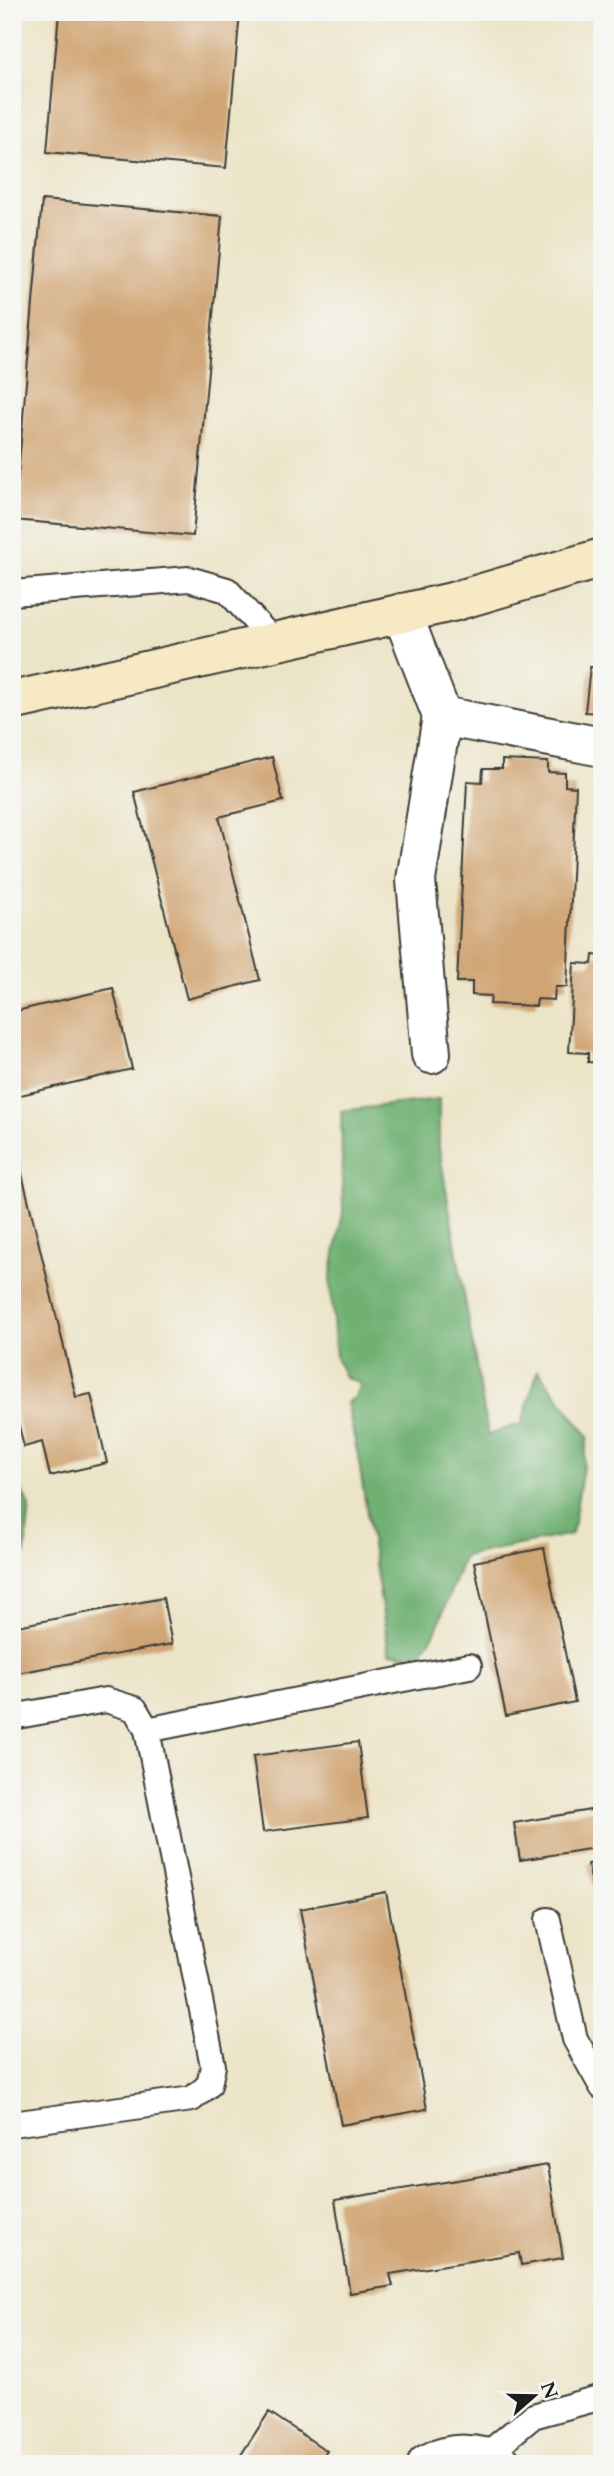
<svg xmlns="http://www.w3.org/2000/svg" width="614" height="2476" font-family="Cardo,serif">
<rect width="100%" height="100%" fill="#f6f6f2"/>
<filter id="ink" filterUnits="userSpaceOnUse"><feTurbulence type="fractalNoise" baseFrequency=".0143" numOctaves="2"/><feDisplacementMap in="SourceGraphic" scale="14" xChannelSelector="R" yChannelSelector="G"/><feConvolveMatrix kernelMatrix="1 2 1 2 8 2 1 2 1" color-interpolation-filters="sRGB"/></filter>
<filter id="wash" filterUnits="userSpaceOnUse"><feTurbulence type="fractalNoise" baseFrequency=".00686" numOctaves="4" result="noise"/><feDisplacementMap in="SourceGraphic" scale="28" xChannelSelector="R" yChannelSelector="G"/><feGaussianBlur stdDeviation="1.57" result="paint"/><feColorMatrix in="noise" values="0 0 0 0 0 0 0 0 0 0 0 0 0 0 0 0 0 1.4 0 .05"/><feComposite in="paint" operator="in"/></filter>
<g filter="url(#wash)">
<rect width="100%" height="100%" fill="#ece4c7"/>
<path fill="#70b072" stroke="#466647" stroke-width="2" d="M 439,1099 L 439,1148 L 488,1435 L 522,1423 L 538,1370 L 588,1436 L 572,1534 L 464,1556 L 435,1633 L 418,1657 L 389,1653 L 358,1456 L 347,1402 L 355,1398 L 360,1383 L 345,1377 L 336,1358 L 330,1281 L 343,1212 L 341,1111 Z
M 12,1475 L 30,1506 L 25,1555 L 12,1557 Z"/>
<g id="blocks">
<path fill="#d0a574" d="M 59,12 L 240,12 L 226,168 L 47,152 Z
M 42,200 L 222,216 L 193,536 L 14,520 Z
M 590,667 L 602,668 L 602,713 L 585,712 Z
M 272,757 L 283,801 L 219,817 L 260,980 L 187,999 L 134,792 Z
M 502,760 L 548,762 L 548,772 L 565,773 L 565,786 L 576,787 L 567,987 L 555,987 L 554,1000 L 537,999 L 536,1006 L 490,1004 L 491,996 L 472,995 L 472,982 L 457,982 L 467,781 L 482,782 L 483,769 L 502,769 Z
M 593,955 L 602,956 L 602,1063 L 588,1062 L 588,1053 L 569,1052 L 574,963 L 592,964 Z
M 113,988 L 132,1069 L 12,1097 L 12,1012 Z
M 12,1133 L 76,1397 L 91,1394 L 107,1463 L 50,1476 L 42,1442 L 24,1447 L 12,1396 Z
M 544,1548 L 575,1702 L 506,1716 L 474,1562 Z
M 163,1598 L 172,1644 L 12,1674 L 12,1627 Z
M 358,1742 L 368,1818 L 263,1832 L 253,1756 Z
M 602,1808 L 602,1847 L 520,1860 L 514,1823 Z
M 602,1861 L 602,1930 L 600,1930 L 588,1864 Z
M 386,1892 L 427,2109 L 341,2125 L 300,1909 Z
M 548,2165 L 563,2258 L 521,2265 L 519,2253 L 390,2274 L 393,2286 L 350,2293 L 335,2200 Z
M 269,2412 L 327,2451 L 318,2464 L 235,2464 Z"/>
</g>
</g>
<g filter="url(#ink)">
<use href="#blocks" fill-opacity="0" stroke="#3b3a36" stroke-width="2"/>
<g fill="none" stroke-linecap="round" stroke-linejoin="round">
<g stroke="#3b3a36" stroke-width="28">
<path id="lane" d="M 12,593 L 189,579 L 227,590 L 274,642
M 12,1717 L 106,1700 L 135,1709 L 147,1730 L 213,2066 L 209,2085 L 192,2099 L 12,2124
M 147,1730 L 469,1666
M 548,1920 L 575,2039 L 602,2087
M 485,2456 L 533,2416 L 602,2397"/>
</g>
<g stroke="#3b3a36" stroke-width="42">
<path id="street" d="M 402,613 L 442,716 L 416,880 L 431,1054
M 442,716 L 602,747
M 427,2464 C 451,2451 478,2452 502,2464"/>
</g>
<g stroke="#3b3a36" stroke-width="42">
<path id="secondary" d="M 12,701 L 452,602 L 602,558"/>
</g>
<use href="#lane" stroke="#fff" stroke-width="24"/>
<use href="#street" stroke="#fff" stroke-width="38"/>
<use href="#secondary" stroke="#f6e9c3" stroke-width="38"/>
</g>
</g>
<rect width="614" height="2476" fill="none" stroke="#f6f6f2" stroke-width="42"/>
<g transform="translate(534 2396) rotate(70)" stroke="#f6f6f2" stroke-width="5" paint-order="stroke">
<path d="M0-5L12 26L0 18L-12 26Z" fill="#1c1c1c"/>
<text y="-10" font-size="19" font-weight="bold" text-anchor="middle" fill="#1c1c1c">N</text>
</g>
</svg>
